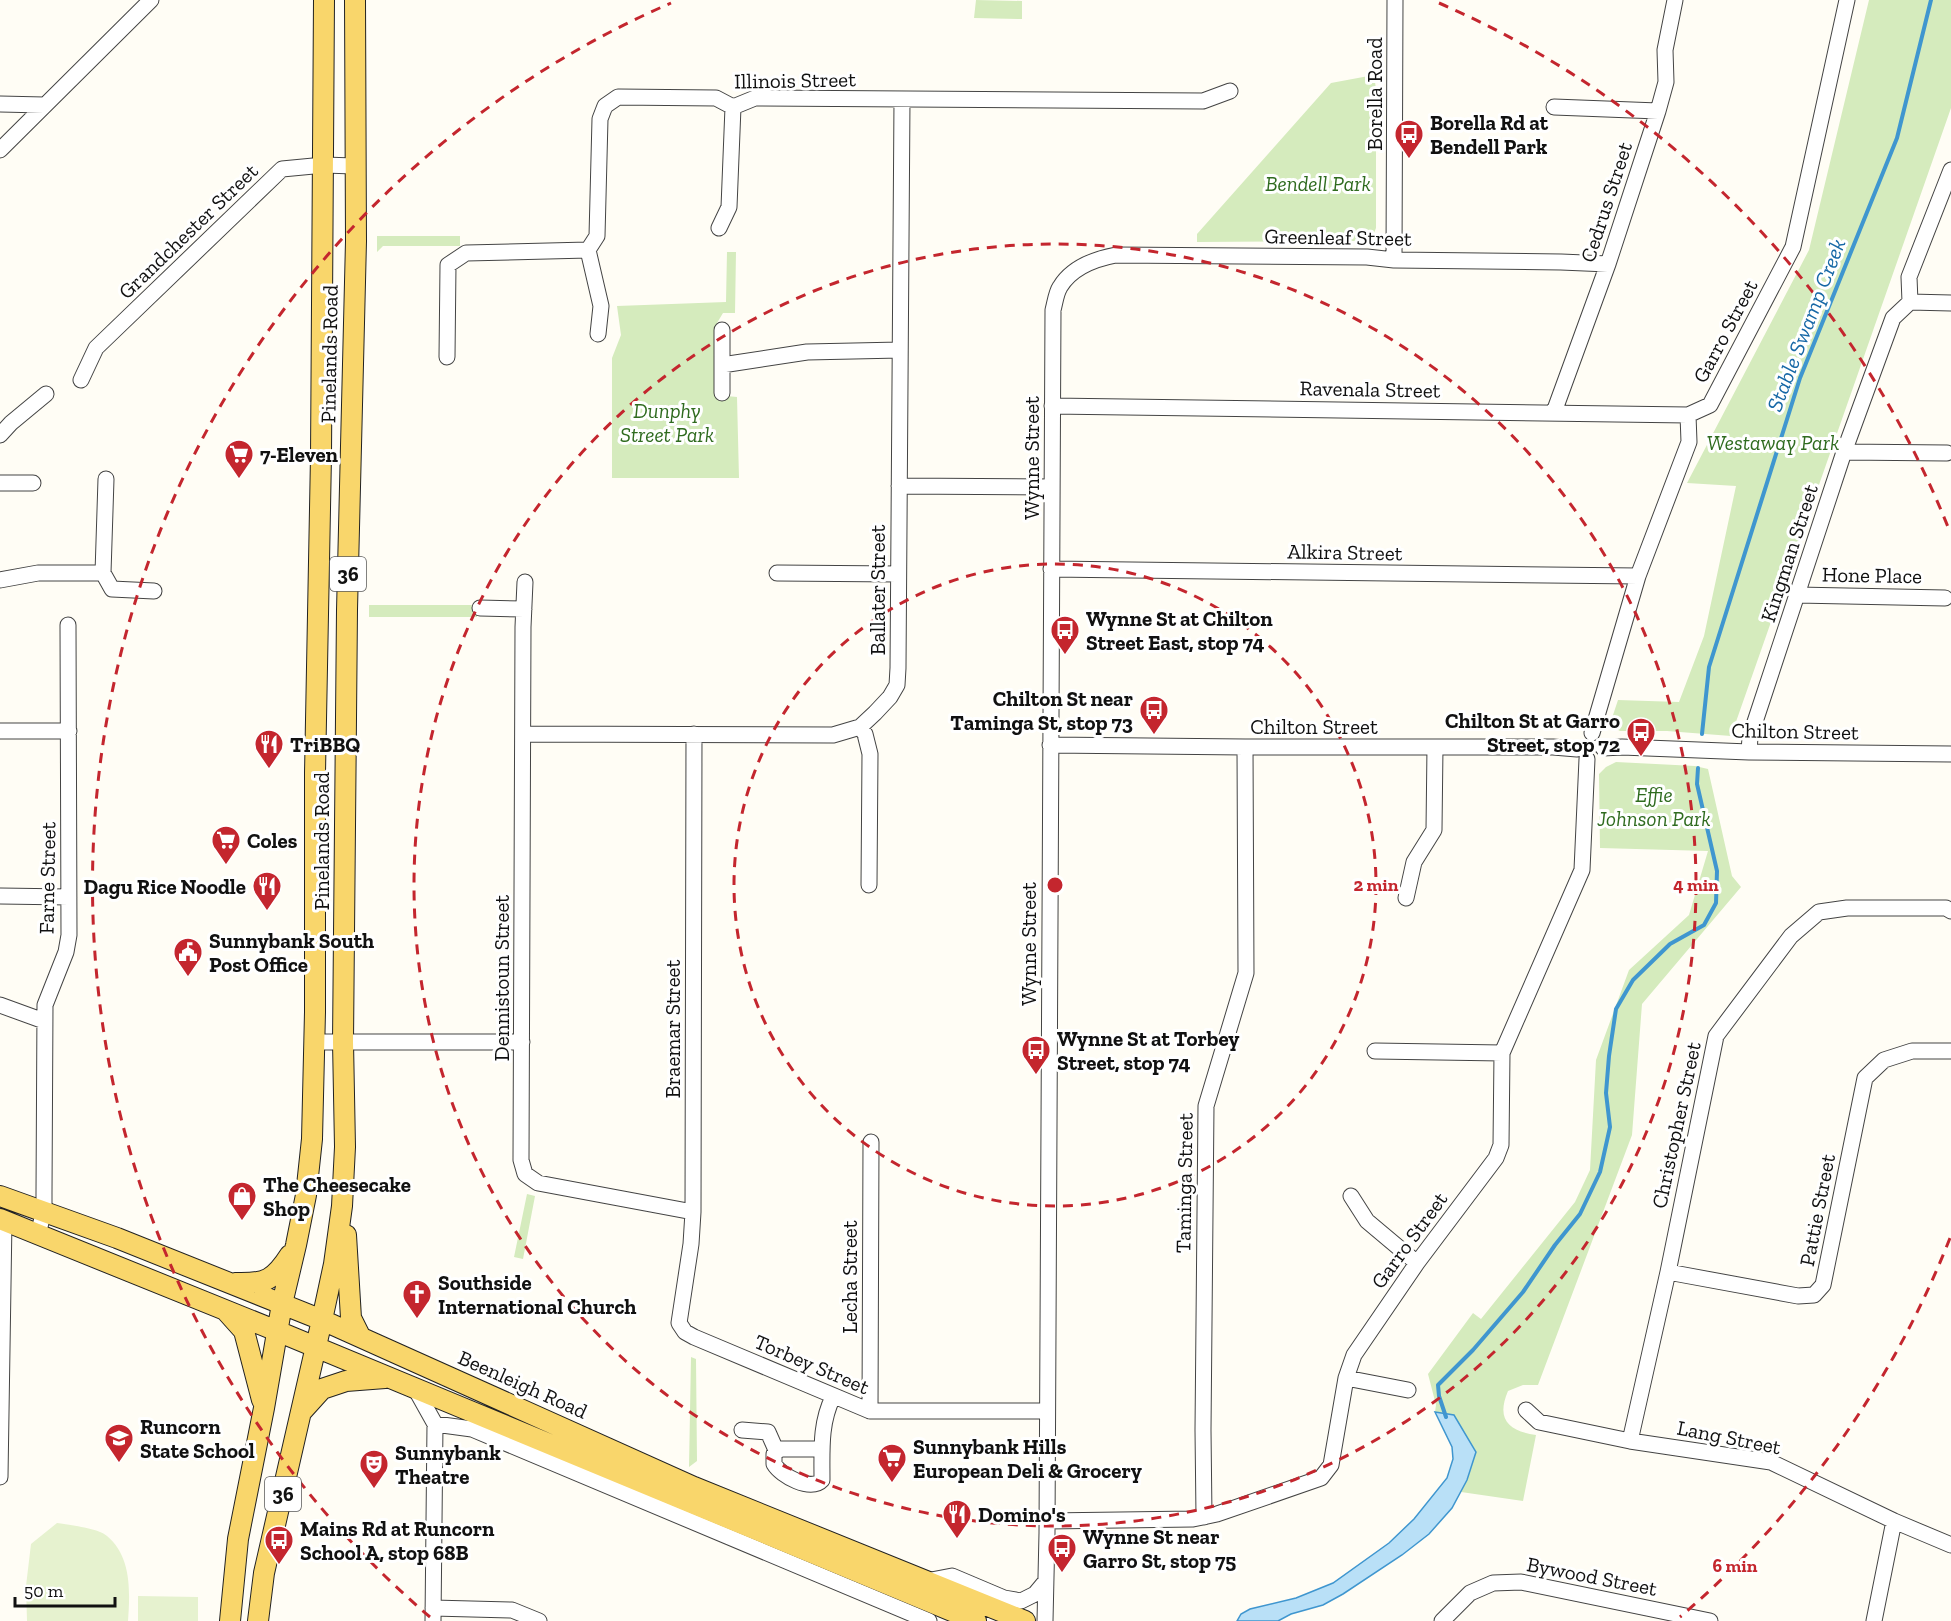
<svg xmlns="http://www.w3.org/2000/svg" width="1951" height="1621" font-family="'Zilla Slab',serif">
<rect width="100%" height="100%" fill="#fffdf5"/>
<path fill="#d5ebbd" d="M 976,0 L 1022,1 L 1022,19 L 974,18 Z
M 1869,0 L 1951,0 L 1951,108 L 1731,736 L 1667,731 L 1620,731 L 1613,727 L 1611,721 L 1618,700 L 1679,702 L 1704,636 L 1736,486 L 1687,483 L 1809,250 Z
M 1374,75 L 1376,89 L 1376,228 C 1372,240 1366,241 1354,241 L 1197,242 L 1197,234 L 1331,83 Z
M 377,236 L 460,236 L 460,246 L 383,246 L 377,252 Z
M 727,252 L 736,252 L 735,313 L 723,313 L 717,323 L 716,395 L 737,397 L 739,478 L 612,478 L 612,358 L 621,335 L 617,306 L 726,302 Z
M 369,605 L 477,605 L 477,617 L 369,617 Z
M 1616,762 L 1695,766 L 1708,769 L 1732,876 L 1741,887 L 1642,1004 L 1632,1135 L 1538,1385 L 1523,1385 L 1508,1391 C 1496,1419 1508,1431 1536,1435 L 1523,1501 L 1461,1492 L 1467,1480 L 1454,1415 L 1435,1412 L 1436,1405 L 1428,1374 L 1473,1313 L 1481,1319 L 1575,1202 L 1590,1170 L 1596,1060 L 1629,970 L 1689,915 L 1708,851 L 1600,848 L 1599,774 L 1606,767 Z
M 527,1194 L 535,1196 L 523,1259 L 514,1257 Z
M 691,1357 L 696,1359 L 697,1461 L 689,1467 Z"/>
<path fill="#e6f2cf" d="M 57,1523 C 69,1525 98,1528 107,1536 C 132,1557 130,1592 128,1621 L 27,1621 L 26,1586 L 31,1544 Z
M 138,1596 L 198,1597 L 198,1621 L 138,1621 Z"/>
<path fill="#b9e0f7" stroke="#3f96cf" stroke-width="1.5" d="M 1435,1412 L 1454,1415 L 1476,1452 L 1467,1480 L 1452,1508 L 1429,1534 L 1402,1555 L 1343,1594 L 1323,1605 L 1291,1614 L 1278,1621 L 1237,1621 L 1241,1614 L 1250,1609 L 1296,1598 L 1333,1583 L 1389,1543 L 1414,1519 L 1447,1478 L 1453,1459 L 1452,1447 Z"/>
<g fill="none" stroke-linecap="round" stroke-linejoin="round">
<path stroke="#3f96cf" stroke-width="4" d="M 1702,734 L 1709,667 L 1800,378 L 1897,138 L 1931,0
M 1446,1417 L 1439,1396 L 1438,1385 L 1473,1350 L 1523,1292 L 1555,1245 L 1580,1214 L 1600,1172 L 1610,1127 L 1606,1093 L 1609,1056 L 1616,1009 L 1633,980 L 1670,944 L 1704,925 L 1716,903 L 1717,871 L 1697,784 L 1698,768"/>
<g stroke="#444" stroke-width="17">
<path id="minor" d="M 0,104 L 44,105
M 1554,107 L 1658,111
M 0,150 L 151,0
M 719,228 L 729,207 L 733,107
M 588,250 L 601,306 L 598,334
M 1394,260 L 1395,0
M 1910,302 L 1951,303
M 722,330 L 722,393
M 447,357 L 448,265 L 466,253 L 588,250 L 597,236 L 600,119 L 605,106 L 618,97 L 716,98 L 733,107 L 755,98 L 1203,101 L 1230,91
M 722,365 L 807,352 L 900,350
M 81,380 L 96,348 L 282,169 L 324,165 L 354,166
M 1052,406 L 1688,415
M 1554,412 L 1608,264 L 1658,111 L 1666,82 L 1665,50 L 1675,0
M 0,435 L 11,423 L 46,394
M 1844,452 L 1947,453
M 106,479 L 103,573 L 112,589 L 154,591
M 0,483 L 33,483
M 899,486 L 1052,487
M 1051,569 L 1638,576
M 777,573 L 898,574
M 0,580 L 38,573 L 103,573
M 525,582 L 523,627 L 521,1160 L 525,1174 L 538,1183 L 693,1212
M 1797,595 L 1945,598
M 480,608 L 524,609
M 860,727 L 865,734 L 870,754 L 869,885
M 0,731 L 69,731
M 1592,733 L 1638,576 L 1689,442 L 1688,415 L 1710,405 L 1793,247 L 1847,0
M 524,734 L 833,735 L 860,727 L 875,713 L 890,697 L 897,685 L 898,668 L 902,100
M 694,734 L 693,1212 L 691,1244 L 679,1323 L 685,1332 L 694,1337 L 870,1411 L 1047,1411
M 1050,745 L 1245,747 L 1553,747 L 1577,749
M 1603,748 L 1622,747 L 1749,752 L 1951,754
M 1749,752 L 1750,737 L 1844,452 L 1893,318 L 1910,302 L 1909,277 L 1951,170
M 0,896 L 69,897
M 1406,898 L 1414,862 L 1434,830 L 1435,747
M 0,1005 L 44,1021
M 315,1042 L 522,1042
M 1375,1051 L 1502,1053
M 1351,1196 L 1367,1221 L 1417,1263
M 38,1234 L 44,1211 L 44,1194 L 45,1005 L 66,952 L 69,935 L 68,625
M 1668,1272 L 1798,1296 L 1814,1295 L 1823,1285 L 1865,1078 L 1884,1060 L 1912,1051 L 1951,1051
M 1346,1378 L 1408,1390
M 416,1390 L 435,1424 L 433,1621
M 1526,1410 L 1539,1422 L 1630,1441 L 1771,1462 L 1894,1521 L 1951,1545
M 870,1411 L 871,1142
M 435,1424 L 472,1429 L 929,1621
M 742,1430 L 768,1432 L 776,1450
M 1630,1441 L 1668,1272 L 1716,1036 L 1791,936 L 1819,912 L 1847,908 L 1946,908 L 1951,911
M 822,1449 L 780,1449 L 774,1454 L 774,1464 C 781,1476 811,1492 822,1480 C 822,1450 820,1423 833,1397
M 0,1477 L 4,1220
M 1204,1517 L 1203,1430 L 1206,1106 L 1246,973 L 1245,747
M 1047,1521 L 1193,1519 L 1217,1514 L 1321,1478 L 1331,1465 L 1346,1378 L 1354,1355 L 1417,1263 L 1496,1158 L 1501,1145 L 1502,1053 L 1582,870 L 1587,759
M 926,1581 L 952,1576 L 1004,1598 L 1021,1601 L 1035,1594 L 1045,1582
M 433,1608 L 512,1610 L 539,1621
M 1045,1621 L 1047,1533 L 1053,310 C 1055,303 1056,293 1060,287 C 1072,267 1095,259 1116,255 L 1367,257 L 1394,260 L 1561,262 L 1608,264
M 1442,1621 L 1470,1593 L 1493,1583 L 1521,1582 L 1710,1621
M 1874,1621 L 1894,1521"/>
</g>
<g stroke="#222" stroke-width="22">
<path id="major" d="M 0,1196 L 117,1238 L 322,1320 L 694,1487 L 1025,1621
M 0,1219 L 277,1331 L 976,1621
M 346,1235 L 351,1318 L 360,1336
M 235,1283 C 266,1284 274,1280 290,1255
M 227,1312 L 244,1331 L 262,1400
M 303,1410 L 322,1389 L 346,1381 L 385,1378
M 230,1621 L 238,1539 L 264,1408 L 282,1304 L 296,1245 L 306,1195 L 312,1139 L 315,1012 L 315,773 L 321,456 L 324,0
M 258,1621 L 264,1573 L 322,1320 L 334,1264 L 342,1206 L 345,1147 L 343,1042 L 347,610 L 356,241 L 355,0"/>
</g>
<use href="#minor" stroke="#fff" stroke-width="15"/>
<use href="#major" stroke="#f9d66b" stroke-width="20"/>
</g>
<g fill="none" stroke="#c4262e" stroke-width="3" stroke-dasharray="10 8">
<circle cx="1055" cy="885" r="321"/>
<circle cx="1055" cy="885" r="641"/>
<path d="M1950 1238A962 962 0 0 1 1680 1617M430 1617A962 962 0 0 1 671 3M1439 3A962 962 0 0 1 1950 532"/>
</g>
<defs>
<g id="bus-pin" transform="scale(1.5)"><path d="M0 17L-7.5 6A9.5 9.5 0 1 1 7.5 6Z" fill="#c4262e" stroke="#fff"/><path d="M-5-6H5V4H4V6H2V4H-2V6H-4V4H-5ZM-3.5-4V0h7V-4ZM-3.5 1.2v1.5H-2V1.2ZM2 1.2v1.5H3.5V1.2Z" fill="#fff"/></g>
<g id="supermarket-pin" transform="scale(1.5)"><path d="M0 17L-7.5 6A9.5 9.5 0 1 1 7.5 6Z" fill="#c4262e" stroke="#fff"/><path d="M-6-5.5h2.5l.6 2H6L4.5 2H-2.5L-4.4-4H-6ZM-1.5 3.2a1.3 1.3 0 1 0 .1 0ZM3 3.2a1.3 1.3 0 1 0 .1 0Z" fill="#fff"/></g>
<g id="restaurant-pin" transform="scale(1.5)"><path d="M0 17L-7.5 6A9.5 9.5 0 1 1 7.5 6Z" fill="#c4262e" stroke="#fff"/><path d="M-5-6h1v4h1v-4h1v4h1v-4h1v5L-1.5 .5V6h-2V.5L-5-1ZM5-6V6H3V1.5H1.5Q1.5-4 5-6Z" fill="#fff"/></g>
<g id="civic-pin" transform="scale(1.5)"><path d="M0 17L-7.5 6A9.5 9.5 0 1 1 7.5 6Z" fill="#c4262e" stroke="#fff"/><path d="M-.6-6.5H3V-4.5H.6V-3L4-1V1h2V6H-6V1h2V-1L-.6-3ZM-1.2 2.5V6h2.4V2.5Z" fill="#fff"/></g>
<g id="shop-pin" transform="scale(1.5)"><path d="M0 17L-7.5 6A9.5 9.5 0 1 1 7.5 6Z" fill="#c4262e" stroke="#fff"/><path d="M-5-2.5h2.3a2.7 3.5 0 0 1 5.4 0H5L5.5 6h-11ZM-1.5-2.5h3a1.5 2.3 0 0 0-3 0Z" fill="#fff"/></g>
<g id="church-pin" transform="scale(1.5)"><path d="M0 17L-7.5 6A9.5 9.5 0 1 1 7.5 6Z" fill="#c4262e" stroke="#fff"/><path d="M-1.2-6h2.4v3.5h3.3v2.4h-3.3V6h-2.4V-.1h-3.3v-2.4h3.3Z" fill="#fff"/></g>
<g id="school-pin" transform="scale(1.5)"><path d="M0 17L-7.5 6A9.5 9.5 0 1 1 7.5 6Z" fill="#c4262e" stroke="#fff"/><path d="M0-5L7-2L0 1L-7-2ZM-4 1L0 2.5L4 1V4Q0 6-4 4Z" fill="#fff"/></g>
<g id="theatre-pin" transform="scale(1.5)"><path d="M0 17L-7.5 6A9.5 9.5 0 1 1 7.5 6Z" fill="#c4262e" stroke="#fff"/><path d="M-5-5.5Q0-4 5-5.5V0Q5 5 0 6Q-5 5-5 0ZM-3.3-2.5H-1v1.5H-3.3ZM1-2.5H3.3v1.5H1ZM-2.8 1Q0 5.5 2.8 1Z" fill="#fff"/></g>
</defs>
<g fill-rule="evenodd">
<use href="#bus-pin" x="1409" y="134"/>
<use href="#supermarket-pin" x="239" y="454"/>
<use href="#bus-pin" x="1065" y="630"/>
<use href="#bus-pin" x="1154" y="710"/>
<use href="#bus-pin" x="1641" y="732"/>
<use href="#restaurant-pin" x="269" y="744"/>
<use href="#supermarket-pin" x="226" y="840"/>
<use href="#restaurant-pin" x="267" y="886"/>
<use href="#civic-pin" x="188" y="952"/>
<use href="#bus-pin" x="1036" y="1050"/>
<use href="#shop-pin" x="242" y="1196"/>
<use href="#church-pin" x="417" y="1294"/>
<use href="#school-pin" x="119" y="1438"/>
<use href="#supermarket-pin" x="892" y="1458"/>
<use href="#theatre-pin" x="374" y="1464"/>
<use href="#restaurant-pin" x="957" y="1514"/>
<use href="#bus-pin" x="279" y="1540"/>
<use href="#bus-pin" x="1062" y="1548"/>
</g>
<g text-anchor="middle" dominant-baseline="central" stroke-width="6" stroke-linejoin="round" paint-order="stroke">
<g fill="#fff" stroke="#585858" stroke-width="1.5">
<rect x="330" y="557" width="36" height="34" rx="4.5"/>
<rect x="265" y="1477" width="36" height="34" rx="4.5"/>
</g>
<g font-size="20" font-weight="bold" fill="#111">
<text x="348" y="574">36</text>
<text x="283" y="1494">36</text>
</g>
<g font-size="21" fill="#111" stroke="#fff">
<text transform="translate(795 80) rotate(-1)">Illinois Street</text>
<text transform="translate(1374 94) rotate(-90)">Borella Road</text>
<text transform="translate(1606 202) rotate(-72)">Cedrus Street</text>
<text transform="translate(188 231) rotate(-44)">Grandchester Street</text>
<text transform="translate(1338 237) rotate(1)">Greenleaf Street</text>
<text transform="translate(1725 331) rotate(-62)">Garro Street</text>
<text transform="translate(329 354) rotate(-89)">Pinelands Road</text>
<text transform="translate(1370 389) rotate(1)">Ravenala Street</text>
<text transform="translate(1031 458) rotate(-90)">Wynne Street</text>
<text transform="translate(1345 552) rotate(1)">Alkira Street</text>
<text transform="translate(1789 553) rotate(-72)">Kingman Street</text>
<text transform="translate(1872 575) rotate(1)">Hone Place</text>
<text transform="translate(877 590) rotate(-90)">Ballater Street</text>
<text x="1314" y="726">Chilton Street</text>
<text transform="translate(1795 731) rotate(1)">Chilton Street</text>
<text transform="translate(321 841) rotate(-90)">Pinelands Road</text>
<text transform="translate(47 878) rotate(-89)">Farne Street</text>
<text transform="translate(1028 944) rotate(-90)">Wynne Street</text>
<text transform="translate(501 978) rotate(-90)">Dennistoun Street</text>
<text transform="translate(672 1029) rotate(-90)">Braemar Street</text>
<text transform="translate(1676 1125) rotate(-78)">Christopher Street</text>
<text transform="translate(1184 1183) rotate(-89)">Taminga Street</text>
<text transform="translate(1817 1210) rotate(-79)">Pattie Street</text>
<text transform="translate(1409 1240) rotate(-54)">Garro Street</text>
<text transform="translate(849 1277) rotate(-90)">Lecha Street</text>
<text transform="translate(812 1364) rotate(23)">Torbey Street</text>
<text transform="translate(523 1384) rotate(24)">Beenleigh Road</text>
<text transform="translate(1729 1437) rotate(11)">Lang Street</text>
<text transform="translate(1592 1576) rotate(11)">Bywood Street</text>
</g>
<g font-size="21" font-weight="bold" fill="#111" stroke="#fff" text-anchor="start">
<text x="1430" y="122">Borella Rd at<tspan x="1430" dy="24">Bendell Park</tspan></text>
<text x="260" y="454">7-Eleven</text>
<text x="1086" y="618">Wynne St at Chilton<tspan x="1086" dy="24">Street East, stop 74</tspan></text>
<text x="1133" y="698" text-anchor="end">Chilton St near<tspan x="1133" dy="24">Taminga St, stop 73</tspan></text>
<text x="1620" y="720" text-anchor="end">Chilton St at Garro<tspan x="1620" dy="24">Street, stop 72</tspan></text>
<text x="290" y="744">TriBBQ</text>
<text x="247" y="840">Coles</text>
<text x="246" y="886" text-anchor="end">Dagu Rice Noodle</text>
<text x="209" y="940">Sunnybank South<tspan x="209" dy="24">Post Office</tspan></text>
<text x="1057" y="1038">Wynne St at Torbey<tspan x="1057" dy="24">Street, stop 74</tspan></text>
<text x="263" y="1184">The Cheesecake<tspan x="263" dy="24">Shop</tspan></text>
<text x="438" y="1282">Southside<tspan x="438" dy="24">International Church</tspan></text>
<text x="140" y="1426">Runcorn<tspan x="140" dy="24">State School</tspan></text>
<text x="913" y="1446">Sunnybank Hills<tspan x="913" dy="24">European Deli &amp; Grocery</tspan></text>
<text x="395" y="1452">Sunnybank<tspan x="395" dy="24">Theatre</tspan></text>
<text x="978" y="1514">Domino's</text>
<text x="300" y="1528">Mains Rd at Runcorn<tspan x="300" dy="24">School A, stop 68B</tspan></text>
<text x="1083" y="1536">Wynne St near<tspan x="1083" dy="24">Garro St, stop 75</tspan></text>
</g>
<g font-size="21" font-style="italic" fill="#2f6b1f" stroke="#fff">
<text x="1318" y="183">Bendell Park</text>
<text x="667" y="410">Dunphy<tspan x="667" dy="24">Street Park</tspan></text>
<text x="1773" y="442">Westaway Park</text>
<text x="1654" y="794">Effie<tspan x="1654" dy="24">Johnson Park</tspan></text>
</g>
<g font-size="22" font-style="italic" fill="#1768a6" stroke="#fff">
<text transform="translate(1806 325) rotate(-69)">Stable Swamp Creek</text>
</g>
</g>
<circle cx="1055" cy="885" r="9" fill="#c4262e" stroke="#fff" stroke-width="3"/>
<g font-size="18" text-anchor="middle" font-weight="bold" fill="#c4262e" stroke="#fff" stroke-width="6" stroke-linejoin="round" paint-order="stroke">
<text x="1376" y="891">2 min</text>
<text x="1696" y="891">4 min</text>
<text x="1735" y="1572">6 min</text>
</g>
<path d="M15 1597v9h100v-9" fill="none" stroke="#111111" stroke-width="3"/>
<text x="24" y="1597" font-size="18" fill="#111111" stroke="#ffffff" stroke-width="4.5" paint-order="stroke">50 m</text>
</svg>
